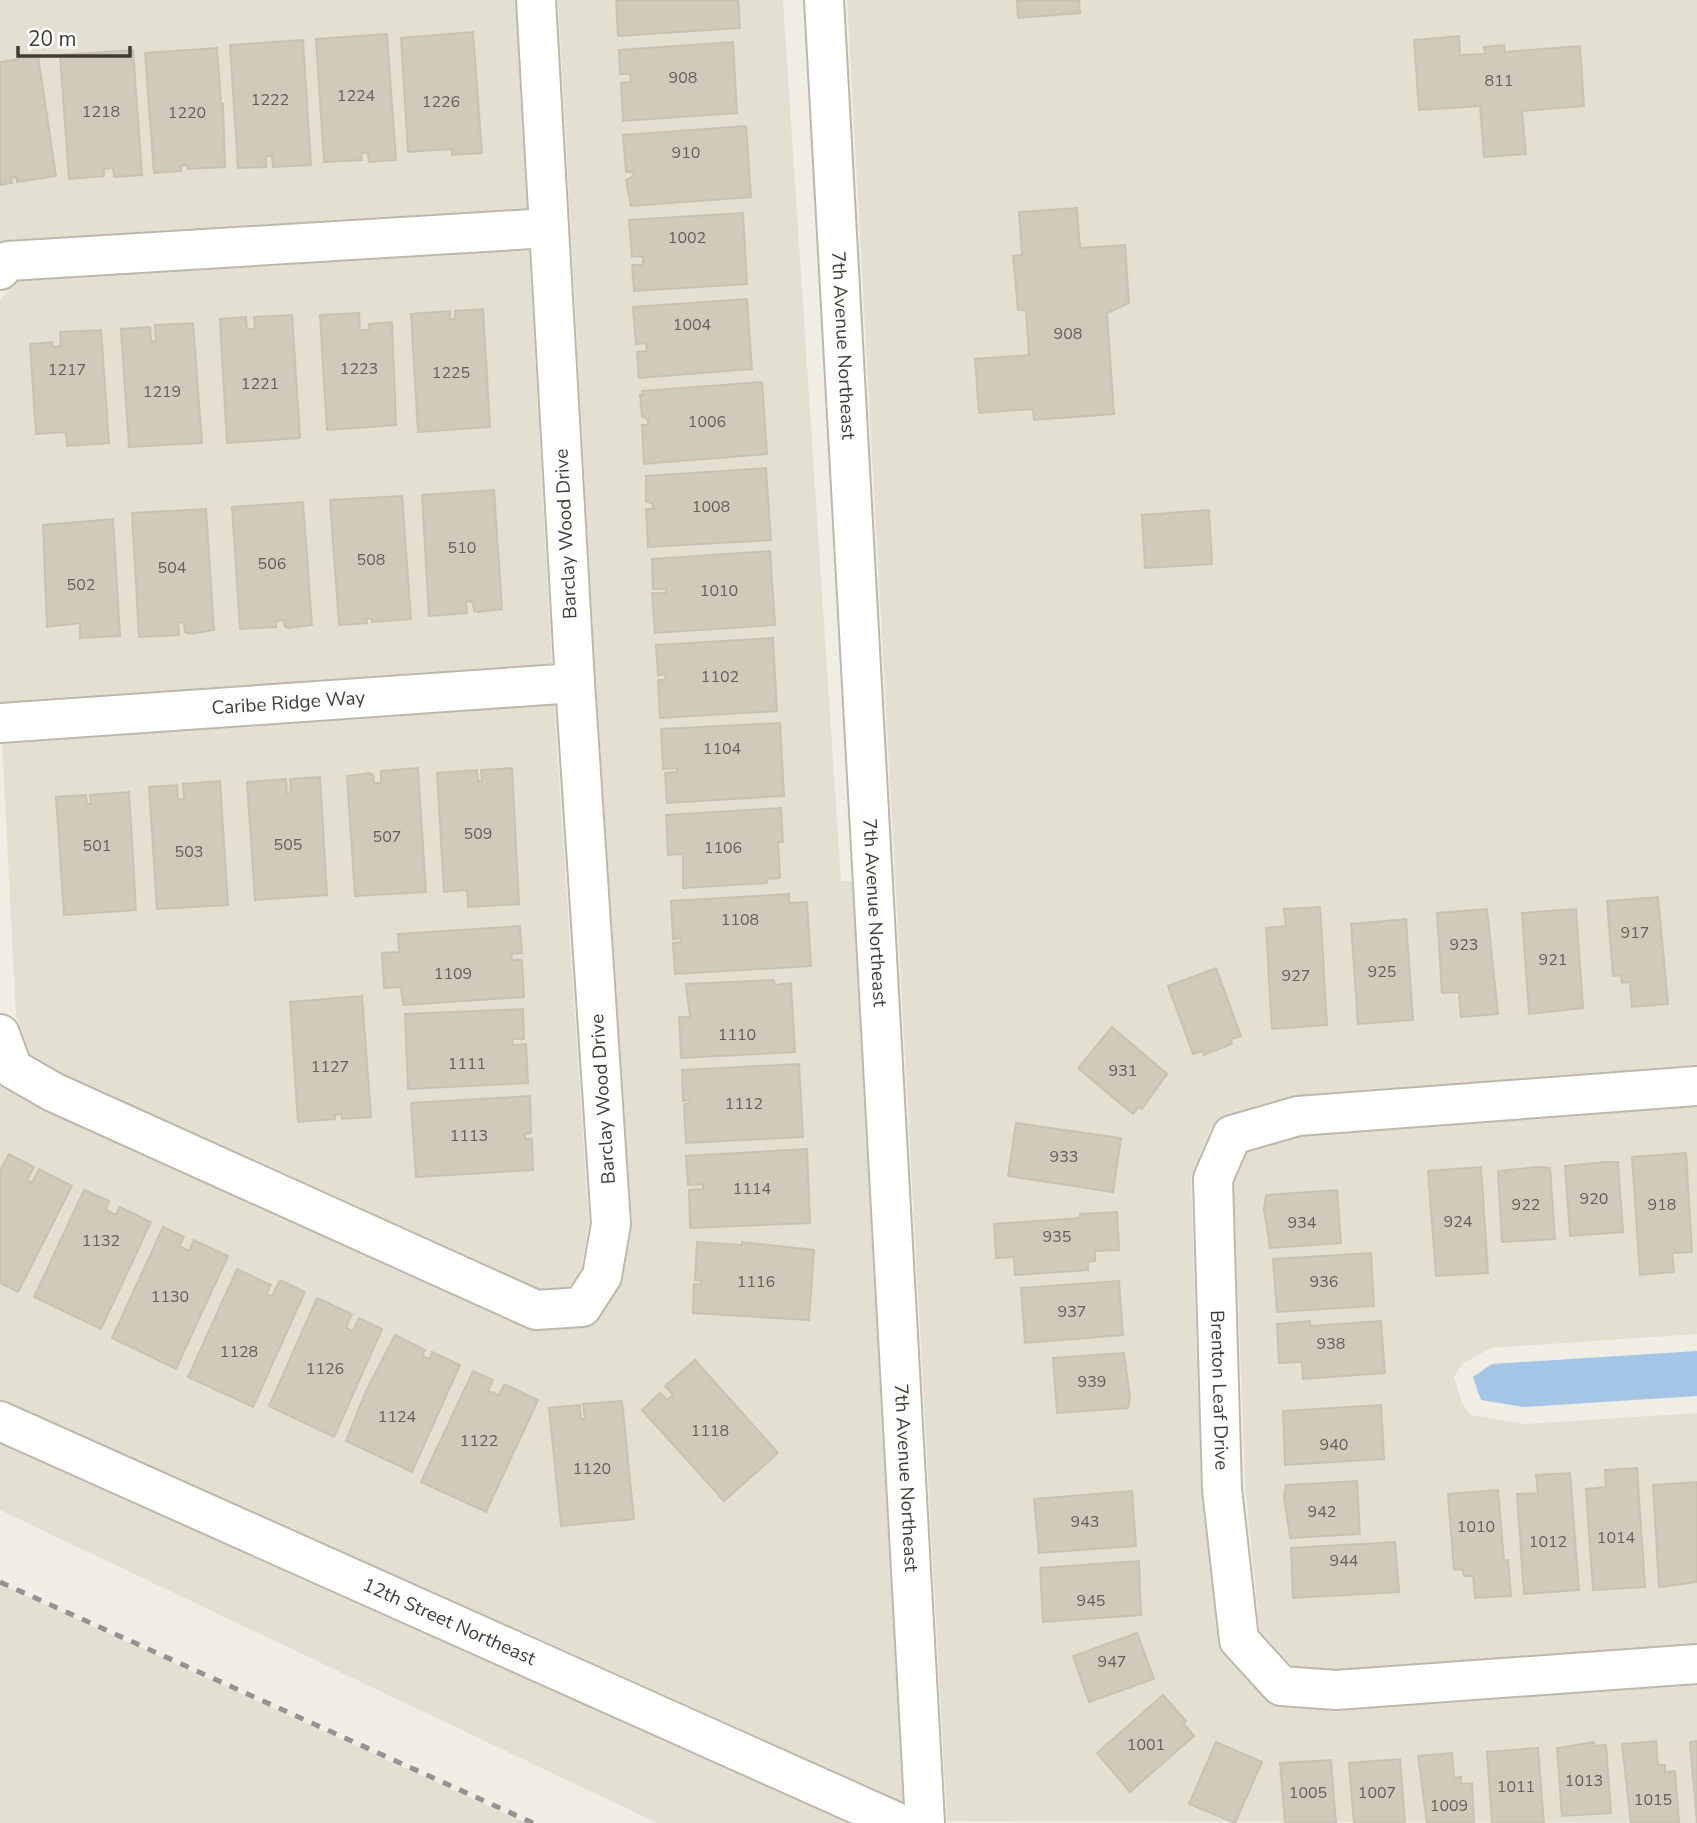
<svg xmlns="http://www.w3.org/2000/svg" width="1697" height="1823" font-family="'Nunito Sans',sans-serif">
<rect width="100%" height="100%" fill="#f0ede4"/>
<path fill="#e3e0d2" d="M 0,0 L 515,0 L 527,210 L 6,242 L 0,245 Z
M 558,0 L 783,0 L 841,881 L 852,881 L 903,1803 L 0,1399 L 0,1084 L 43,1109 L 526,1328 L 583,1326 L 601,1316 L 623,1278 L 632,1223 L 596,682 Z
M 847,0 L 1697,0 L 1697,1067 L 1297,1096 L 1225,1117 L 1211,1128 L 1191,1180 L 1201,1489 L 1218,1642 L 1222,1653 L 1265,1698 L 1280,1705 L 1337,1709 L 1697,1684 L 1697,1823 L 947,1821 Z
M 529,248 L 552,666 L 0,704 L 0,300 L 18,280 Z
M 554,704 L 589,1224 L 581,1270 L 568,1289 L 541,1291 L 64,1075 L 31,1056 L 16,1017 L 2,742 Z
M 1697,1106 L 1697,1334 L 1491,1348 L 1462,1364 L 1454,1377 L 1463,1405 L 1471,1415 L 1525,1424 L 1697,1413 L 1697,1645 L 1336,1670 L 1293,1667 L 1260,1632 L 1245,1487 L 1234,1183 L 1248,1151 L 1303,1135 Z
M 0,1443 L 851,1823 L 657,1823 L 0,1510 Z
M 0,1584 L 526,1823 L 0,1823 Z"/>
<path fill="#a5c5e7" d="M 1697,1351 L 1697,1396 L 1524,1407 L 1481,1400 L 1473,1377 L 1492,1364 Z"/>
<path fill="#d0caba" stroke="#cac2ae" stroke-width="2" d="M 616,0 L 738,0 L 740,28 L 618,36 Z
M 1017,0 L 1079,0 L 1080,13 L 1018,18 Z
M 473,32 L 482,153 L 452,155 L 452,149 L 408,152 L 401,38 Z
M 387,34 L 396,160 L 369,162 L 368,153 L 361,153 L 362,160 L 324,162 L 316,39 Z
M 1459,36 L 1460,55 L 1485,54 L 1484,47 L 1504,45 L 1505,52 L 1580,46 L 1584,106 L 1522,111 L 1526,154 L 1484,157 L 1480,106 L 1419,110 L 1414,40 Z
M 303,40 L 311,165 L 273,167 L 272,156 L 266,156 L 266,167 L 238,168 L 230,45 Z
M 733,42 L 737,113 L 623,121 L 621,83 L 631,82 L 630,74 L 620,74 L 619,50 Z
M 217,48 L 221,104 L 223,104 L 225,167 L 188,169 L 187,165 L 181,166 L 181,171 L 154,173 L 145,53 Z
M 133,50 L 142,175 L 114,177 L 113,168 L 104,169 L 104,176 L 69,179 L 60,55 Z
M 38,56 L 56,176 L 17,182 L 17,177 L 11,178 L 12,183 L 0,185 L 0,62 Z
M 746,126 L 751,197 L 631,206 L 626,180 L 634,176 L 633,172 L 626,172 L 623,135 Z
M 1077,208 L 1080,248 L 1125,245 L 1129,303 L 1107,313 L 1114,414 L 1034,420 L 1033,409 L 979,413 L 975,359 L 1029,355 L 1026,310 L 1018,310 L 1013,256 L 1022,255 L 1019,212 Z
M 743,213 L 747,284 L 634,291 L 632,265 L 643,265 L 643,256 L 632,257 L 629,220 Z
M 747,299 L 752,369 L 639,378 L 637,352 L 647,351 L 646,343 L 636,344 L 633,307 Z
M 483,309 L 490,427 L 418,432 L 411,314 L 450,311 L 450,319 L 455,319 L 455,311 Z
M 359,313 L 360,330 L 369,330 L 369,324 L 392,322 L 396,425 L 327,430 L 320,315 Z
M 292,315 L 300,438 L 227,443 L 220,319 L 246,317 L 247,329 L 255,329 L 254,317 Z
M 193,323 L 202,443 L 129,447 L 121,329 L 150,327 L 151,342 L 156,341 L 155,325 Z
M 101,330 L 109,443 L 67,446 L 66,432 L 36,434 L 30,344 L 52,342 L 53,347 L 61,346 L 60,332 Z
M 762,382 L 767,454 L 644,464 L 642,425 L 648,425 L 648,420 L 642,416 L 640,395 L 643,395 L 642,391 Z
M 766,468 L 771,540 L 648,547 L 646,509 L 653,509 L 653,504 L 646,501 L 646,476 Z
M 494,490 L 502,609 L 478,612 L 474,611 L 473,602 L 466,601 L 467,613 L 429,616 L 422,495 Z
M 402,496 L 411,619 L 372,622 L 372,619 L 366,619 L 367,623 L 339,625 L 330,500 Z
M 303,502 L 312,625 L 289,628 L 285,627 L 284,620 L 276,621 L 276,627 L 240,629 L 232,507 Z
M 206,509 L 214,630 L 190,634 L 185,632 L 184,622 L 178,623 L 179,635 L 139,637 L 132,513 Z
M 1209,510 L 1212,564 L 1145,568 L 1142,515 Z
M 113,519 L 120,636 L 80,638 L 80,623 L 47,627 L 43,525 Z
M 770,551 L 775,625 L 655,633 L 652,593 L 666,593 L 666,589 L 653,589 L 652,559 Z
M 773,638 L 777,711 L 660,718 L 658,680 L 666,680 L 665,674 L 658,675 L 656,645 Z
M 780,723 L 784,796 L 667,803 L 665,773 L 677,772 L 677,768 L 663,769 L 661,729 Z
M 418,768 L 426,892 L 355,896 L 347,776 L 369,773 L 373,775 L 374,783 L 381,783 L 381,771 Z
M 512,768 L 519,904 L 468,907 L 467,890 L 444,892 L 437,773 L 477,770 L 478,781 L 482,781 L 481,770 Z
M 320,777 L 327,895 L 255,900 L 247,782 L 286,779 L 287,794 L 291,793 L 290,779 Z
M 220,781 L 228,905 L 157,909 L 149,787 L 177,785 L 178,800 L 184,799 L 183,784 Z
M 129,792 L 136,910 L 64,915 L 56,797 L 86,795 L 87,804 L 91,804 L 90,795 Z
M 781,808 L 783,842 L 778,842 L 780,878 L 767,879 L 767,883 L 683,888 L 683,854 L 668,855 L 666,815 Z
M 789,894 L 789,903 L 807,902 L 811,966 L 675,974 L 673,943 L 681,942 L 681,938 L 673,939 L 671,901 Z
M 1658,897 L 1668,1004 L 1632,1007 L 1630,982 L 1622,983 L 1621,975 L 1613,976 L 1607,901 Z
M 1320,907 L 1327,1025 L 1272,1029 L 1266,928 L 1286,926 L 1284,909 Z
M 1487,909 L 1498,1014 L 1461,1017 L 1459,992 L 1442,993 L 1437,913 Z
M 1576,909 L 1583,1008 L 1529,1014 L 1522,913 Z
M 1406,919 L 1413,1020 L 1358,1024 L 1351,924 Z
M 520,926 L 522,953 L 511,954 L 512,960 L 522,960 L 524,997 L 403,1005 L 401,987 L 384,988 L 382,953 L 399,952 L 398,934 Z
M 1216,968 L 1241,1036 L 1231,1039 L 1232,1044 L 1204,1055 L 1203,1051 L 1193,1054 L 1168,986 Z
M 774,980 L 775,985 L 791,983 L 795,1052 L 681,1058 L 679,1017 L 690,1017 L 686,984 Z
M 362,996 L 371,1117 L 342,1119 L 341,1114 L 335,1115 L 335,1119 L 298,1122 L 290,1002 Z
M 523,1009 L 524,1039 L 512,1039 L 513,1045 L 526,1044 L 528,1083 L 408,1089 L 405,1014 Z
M 1112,1027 L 1167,1074 L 1142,1109 L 1139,1107 L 1133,1114 L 1078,1068 Z
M 799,1064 L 803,1137 L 686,1143 L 684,1104 L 690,1103 L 690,1100 L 683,1101 L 682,1070 Z
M 530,1096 L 531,1133 L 525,1134 L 525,1139 L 532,1139 L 533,1170 L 416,1177 L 411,1103 Z
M 1016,1123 L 1121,1138 L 1113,1192 L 1008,1176 Z
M 807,1149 L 810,1223 L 690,1228 L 689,1190 L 703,1189 L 703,1184 L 688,1185 L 686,1156 Z
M 1686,1153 L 1692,1252 L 1672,1253 L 1674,1272 L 1640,1275 L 1632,1157 Z
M 9,1154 L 34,1167 L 27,1180 L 32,1183 L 39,1169 L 72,1186 L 18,1292 L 0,1283 L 0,1171 Z
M 1605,1162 L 1618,1162 L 1623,1232 L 1570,1236 L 1565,1166 Z
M 1481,1167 L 1488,1273 L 1436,1276 L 1428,1171 Z
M 1538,1167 L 1550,1168 L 1555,1239 L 1502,1242 L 1498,1171 Z
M 84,1190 L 109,1201 L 106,1210 L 116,1215 L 120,1207 L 151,1222 L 101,1329 L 34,1297 Z
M 1337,1190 L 1341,1243 L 1270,1248 L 1264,1209 L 1266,1195 Z
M 1117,1212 L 1119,1250 L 1095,1251 L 1095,1261 L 1088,1262 L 1088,1270 L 1015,1275 L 1014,1257 L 996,1258 L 994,1224 L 1080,1218 L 1080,1214 Z
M 163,1227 L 184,1237 L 179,1246 L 189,1251 L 194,1240 L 228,1256 L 176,1369 L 112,1338 Z
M 697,1242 L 742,1245 L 742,1242 L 814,1250 L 809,1320 L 693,1313 L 694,1284 L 701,1285 L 701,1281 L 695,1280 Z
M 1371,1253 L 1374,1306 L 1277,1312 L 1273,1259 Z
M 237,1269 L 271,1285 L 266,1294 L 272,1296 L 280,1280 L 305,1292 L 253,1407 L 188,1377 Z
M 1119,1281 L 1123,1335 L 1025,1343 L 1021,1288 Z
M 317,1298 L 352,1314 L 346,1328 L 353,1331 L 359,1318 L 382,1329 L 334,1437 L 269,1406 Z
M 1310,1321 L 1310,1326 L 1381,1321 L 1385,1373 L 1303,1379 L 1302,1362 L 1279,1363 L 1277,1324 Z
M 395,1335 L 425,1350 L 422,1356 L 430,1359 L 432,1352 L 460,1365 L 412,1472 L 346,1441 L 366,1391 Z
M 1124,1353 L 1130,1398 L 1128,1408 L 1057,1413 L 1053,1358 Z
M 695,1360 L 778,1453 L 724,1501 L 642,1410 L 660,1393 L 667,1400 L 673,1395 L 665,1386 Z
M 473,1371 L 493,1380 L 488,1391 L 499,1395 L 504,1384 L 538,1400 L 486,1512 L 421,1482 Z
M 622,1401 L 634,1519 L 561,1526 L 549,1408 L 580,1405 L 581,1419 L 585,1419 L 583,1404 Z
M 1381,1405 L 1384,1459 L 1285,1465 L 1283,1411 Z
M 1637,1468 L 1645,1587 L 1593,1590 L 1586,1489 L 1606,1487 L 1605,1470 Z
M 1570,1473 L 1579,1590 L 1524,1594 L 1517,1494 L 1538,1493 L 1536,1475 Z
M 1357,1481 L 1360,1534 L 1290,1538 L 1284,1497 L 1286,1485 Z
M 1697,1482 L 1697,1582 L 1659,1587 L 1653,1485 Z
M 1498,1490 L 1504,1561 L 1508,1560 L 1511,1596 L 1475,1598 L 1473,1576 L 1464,1576 L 1463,1569 L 1454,1570 L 1448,1494 Z
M 1132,1491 L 1136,1546 L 1039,1553 L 1034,1499 Z
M 1395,1542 L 1399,1592 L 1293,1598 L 1291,1548 Z
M 1139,1561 L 1141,1615 L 1043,1622 L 1040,1568 Z
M 1137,1633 L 1154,1679 L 1089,1702 L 1073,1656 Z
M 1163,1695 L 1186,1721 L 1183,1723 L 1194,1736 L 1130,1792 L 1097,1753 Z
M 1656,1741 L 1658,1765 L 1665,1765 L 1665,1772 L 1675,1771 L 1679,1823 L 1631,1823 L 1622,1744 Z
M 1697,1741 L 1697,1823 L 1690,1742 Z
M 1216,1742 L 1262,1762 L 1235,1823 L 1189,1804 Z
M 1594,1742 L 1594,1746 L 1606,1745 L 1611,1813 L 1562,1816 L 1557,1748 Z
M 1538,1748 L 1544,1823 L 1492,1823 L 1487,1752 Z
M 1452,1753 L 1454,1778 L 1461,1777 L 1461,1784 L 1472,1783 L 1474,1823 L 1427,1823 L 1418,1756 Z
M 1400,1759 L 1405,1823 L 1354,1823 L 1349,1763 Z
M 1331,1760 L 1336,1823 L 1285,1823 L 1280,1763 Z"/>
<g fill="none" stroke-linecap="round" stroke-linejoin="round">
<g stroke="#bdb9aa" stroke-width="42">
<g id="minor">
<path id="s1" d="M 824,0 L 925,1823"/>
<path d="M 0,270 L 8,261 L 549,228"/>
<path id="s2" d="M 0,723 L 575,683"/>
<path d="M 0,1034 L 13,1069 L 53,1092 L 536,1310 L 582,1307 L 602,1276 L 611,1224 L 575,683 L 536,0"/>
<path id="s3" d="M 1697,1086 L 1298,1116 L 1232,1135 L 1213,1179 L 1222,1489 L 1239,1640 L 1281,1686 L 1336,1690 L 1697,1664"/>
<path id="s4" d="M 0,1421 L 899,1823"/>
</g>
</g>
<use href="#minor" stroke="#fff" stroke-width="38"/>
<path stroke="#939393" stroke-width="5" stroke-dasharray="9 9" stroke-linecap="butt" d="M 0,1582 L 533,1823"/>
</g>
<g text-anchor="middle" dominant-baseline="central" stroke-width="5" stroke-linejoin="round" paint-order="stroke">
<g font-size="16" fill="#656056">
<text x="683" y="78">908</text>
<text x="1499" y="81">811</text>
<text x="356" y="96">1224</text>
<text x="270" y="100">1222</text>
<text x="441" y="102">1226</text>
<text x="101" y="112">1218</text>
<text x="187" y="113">1220</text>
<text x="686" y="153">910</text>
<text x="687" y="238">1002</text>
<text x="692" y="325">1004</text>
<text x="1068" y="334">908</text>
<text x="359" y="369">1223</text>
<text x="67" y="370">1217</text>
<text x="451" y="373">1225</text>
<text x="260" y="384">1221</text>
<text x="162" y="392">1219</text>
<text x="707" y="422">1006</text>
<text x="711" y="507">1008</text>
<text x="462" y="548">510</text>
<text x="371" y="560">508</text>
<text x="272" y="564">506</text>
<text x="172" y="568">504</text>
<text x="81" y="585">502</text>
<text x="719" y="591">1010</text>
<text x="720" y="677">1102</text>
<text x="722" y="749">1104</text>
<text x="478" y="834">509</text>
<text x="387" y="837">507</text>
<text x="288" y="845">505</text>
<text x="97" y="846">501</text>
<text x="723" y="848">1106</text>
<text x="189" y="852">503</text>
<text x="740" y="920">1108</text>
<text x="1635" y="933">917</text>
<text x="1464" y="945">923</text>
<text x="1553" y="960">921</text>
<text x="1382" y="972">925</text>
<text x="453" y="974">1109</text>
<text x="1296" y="976">927</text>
<text x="737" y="1035">1110</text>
<text x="467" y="1064">1111</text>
<text x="330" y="1067">1127</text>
<text x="1123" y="1071">931</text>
<text x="744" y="1104">1112</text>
<text x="469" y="1136">1113</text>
<text x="1064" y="1157">933</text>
<text x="752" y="1189">1114</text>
<text x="1594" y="1199">920</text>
<text x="1526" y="1205">922</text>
<text x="1662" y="1205">918</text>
<text x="1458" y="1222">924</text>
<text x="1302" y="1223">934</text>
<text x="1057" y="1237">935</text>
<text x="101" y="1241">1132</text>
<text x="756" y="1282">1116</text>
<text x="1324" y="1282">936</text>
<text x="170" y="1297">1130</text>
<text x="1072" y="1312">937</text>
<text x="1331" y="1344">938</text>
<text x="239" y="1352">1128</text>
<text x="325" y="1369">1126</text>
<text x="1092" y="1382">939</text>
<text x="397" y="1417">1124</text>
<text x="710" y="1431">1118</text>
<text x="479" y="1441">1122</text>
<text x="1334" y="1445">940</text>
<text x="592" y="1469">1120</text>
<text x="1322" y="1512">942</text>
<text x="1085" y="1522">943</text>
<text x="1476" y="1527">1010</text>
<text x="1616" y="1538">1014</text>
<text x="1548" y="1542">1012</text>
<text x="1344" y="1561">944</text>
<text x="1091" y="1601">945</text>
<text x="1112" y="1662">947</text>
<text x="1146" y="1745">1001</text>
<text x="1584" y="1781">1013</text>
<text x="1516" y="1787">1011</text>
<text x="1308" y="1793">1005</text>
<text x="1377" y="1793">1007</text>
<text x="1653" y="1800">1015</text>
<text x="1449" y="1806">1009</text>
</g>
<g font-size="19" fill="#413d34" stroke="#fff">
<text stroke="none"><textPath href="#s1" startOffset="346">7th Avenue Northeast</textPath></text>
<text transform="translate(566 534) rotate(-93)">Barclay Wood Drive</text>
<text stroke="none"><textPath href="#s2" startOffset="289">Caribe Ridge Way</textPath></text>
<text stroke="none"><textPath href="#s1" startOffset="914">7th Avenue Northeast</textPath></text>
<text transform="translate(603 1099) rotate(-94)">Barclay Wood Drive</text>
<text stroke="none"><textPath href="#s3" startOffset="728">Brenton Leaf Drive</textPath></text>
<text stroke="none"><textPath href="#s1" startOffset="1480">7th Avenue Northeast</textPath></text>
<text stroke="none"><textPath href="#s4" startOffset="492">12th Street Northeast</textPath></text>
</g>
</g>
<path d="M18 46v10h112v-10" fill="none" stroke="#413d34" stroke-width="3.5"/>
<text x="28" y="46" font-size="21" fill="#413d34" stroke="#ffffff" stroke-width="5" paint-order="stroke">20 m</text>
</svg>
